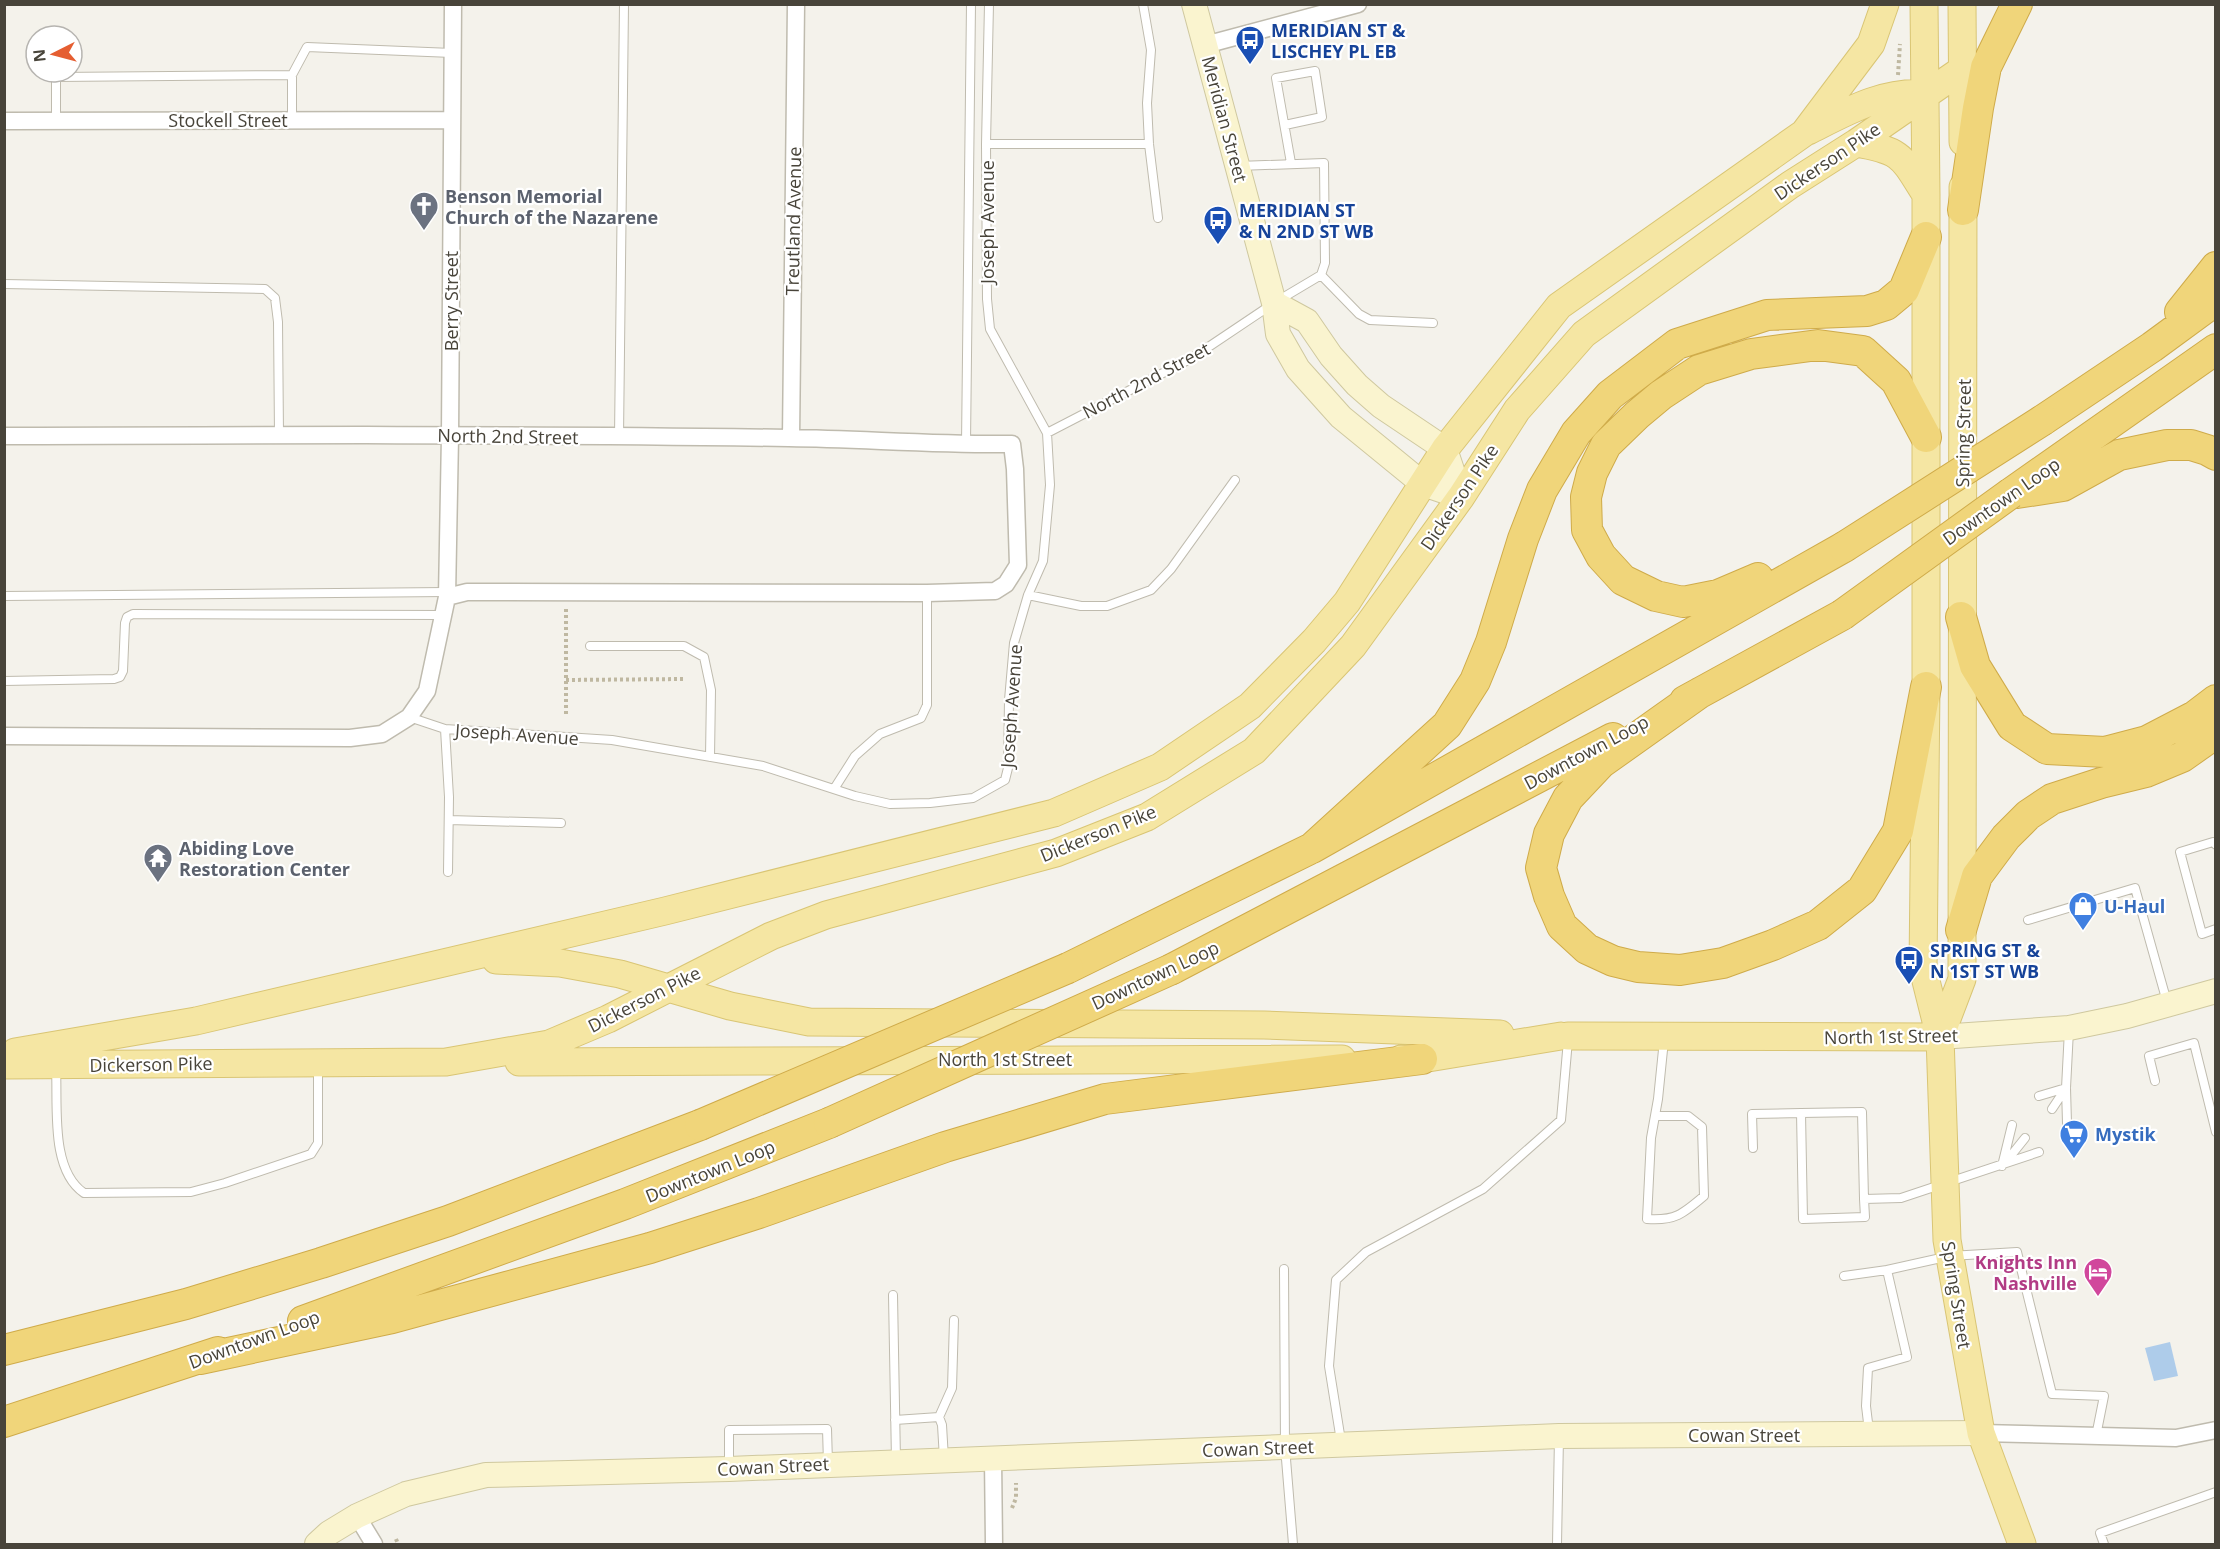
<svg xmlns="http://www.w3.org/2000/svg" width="2220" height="1549" font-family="'Open Sans',sans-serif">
<rect width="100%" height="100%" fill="#f4f2eb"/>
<path fill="#aeccea" d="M 2170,1342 L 2178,1376 L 2154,1381 L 2145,1348 Z"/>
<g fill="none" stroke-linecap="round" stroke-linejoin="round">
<g stroke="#bfbbae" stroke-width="10">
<path id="lane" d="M 1143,4 L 1151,50 L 1147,103 L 1149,144 L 1158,218
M 292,75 L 292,120
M 56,120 L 56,77 L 292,75 L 307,47 L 452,53
M 1285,125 L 1322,117 L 1315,71 L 1276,78 L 1291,163
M 986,144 L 1149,144
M 1321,275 L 1359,314 L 1370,320 L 1433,323
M 4,284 L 265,289 L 275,298 L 278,322 L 279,435
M 1047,433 L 1192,358 L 1274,303 L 1321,275 L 1325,263 L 1324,163 L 1238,166
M 619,437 L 624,4
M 966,444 L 971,4
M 1028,595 L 1081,606 L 1107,606 L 1151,590 L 1171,569 L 1235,480
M 4,596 L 447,592
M 590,646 L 684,646 L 704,657 L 711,690 L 710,757
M 4,681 L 114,679 L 120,677 L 123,671 L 125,623 L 127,617 L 133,614 L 443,615
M 409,717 L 445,729 L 612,740 L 763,766 L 855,796 L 890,804 L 930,803 L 973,798 L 1005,780 L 1008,768 L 1009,700 L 1014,643 L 1028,595 L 1043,561 L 1050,485 L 1047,433 L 990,329 L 987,299 L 986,144 L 989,4
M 445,729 L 449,797 L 448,872
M 834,789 L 855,756 L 880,734 L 921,718 L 927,705 L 927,593
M 449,820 L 561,823
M 2216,845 L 2213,842 L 2180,852 L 2202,934 L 2216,929
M 2028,920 L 2135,888 L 2167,1002
M 56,1069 C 58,1106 50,1170 84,1193 L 191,1192 L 225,1183 L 311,1154 L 318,1143 L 318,1067
M 2155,1081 L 2149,1056 L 2194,1043 L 2216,1132
M 2039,1096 L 2066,1088
M 2052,1109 L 2066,1088
M 1655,1116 L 1688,1116 L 1702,1127 L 1704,1196 C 1683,1214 1675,1221 1647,1219 L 1651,1138 L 1658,1099 L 1664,1040
M 2067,1123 L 2066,1088 L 2069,1030
M 1753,1148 L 1752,1114 L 1801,1113
M 2005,1163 L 2025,1138
M 2002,1166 L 2012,1125
M 1864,1199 L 1865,1217 L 1803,1219 L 1801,1113 L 1862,1112 L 1864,1199 L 1901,1198 L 2039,1152
M 1284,1269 L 1285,1447 L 1293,1544
M 1887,1270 L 1950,1256 L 2017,1252 L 2052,1394 L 2104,1396 L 2096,1436
M 1844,1276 L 1887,1270 L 1907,1357 L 1868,1368 L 1866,1406 L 1869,1431
M 893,1295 L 896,1461
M 939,1417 L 952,1388 L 954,1320
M 895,1420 L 939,1417 L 942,1425 L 944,1459
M 1341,1441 L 1329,1366 L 1336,1280 L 1366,1252 L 1483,1189 L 1561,1120 L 1568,1040
M 729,1468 L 729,1430 L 827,1429 L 828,1463
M 1557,1544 L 1559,1437
M 2104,1544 L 2100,1533 L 2216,1492"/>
</g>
<g stroke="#bfbbae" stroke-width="19">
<path id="street" d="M 1205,45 L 1358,4
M 4,121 L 452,120
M 4,436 C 266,435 528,434 789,438 C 863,439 937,445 1012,444 L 1015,469 L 1018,565 L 1006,584 L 995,591 L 927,593 L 467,592 L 447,597
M 791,438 L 796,4
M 4,736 L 350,738 L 382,734 L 409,717 L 427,691 L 447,597 L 450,436 L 453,4
M 1981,1433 L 2176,1438 L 2216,1430
M 993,1458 L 994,1544
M 357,1516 L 374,1544"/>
</g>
<g stroke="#cfc89f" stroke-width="26">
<path id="secondary" d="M 1194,4 L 1274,303 L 1278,334 L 1298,369 L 1341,417 L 1423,484 L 1461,497
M 1274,303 L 1307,321 L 1331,356 L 1357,385 L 1381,406 L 1445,449 L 1461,497
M 1940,1037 L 2069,1028 L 2127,1016 L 2216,991
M 317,1544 L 329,1533 L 357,1516 L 406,1494 L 486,1475 L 729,1469 L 1559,1436 L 1981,1433"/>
</g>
<g stroke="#d9c574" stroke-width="29">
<path id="primary" d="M 1924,4 L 1926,195 L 1926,687 L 1923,969 L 1940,1037 L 1947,1240 L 1981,1433 L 2022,1544
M 1962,4 L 1963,142
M 1808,131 C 1846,112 1883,90 1927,94
M 1856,143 C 1903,151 1902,157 1926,195
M 496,960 L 560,963 L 620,974 L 730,1006 L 809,1022 L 1264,1025 L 1500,1034
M 1568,1036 L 1940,1037
M 1940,1037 L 1962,979 L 1963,187
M 15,1052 L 196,1021 L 665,911 L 1054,813 L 1160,767 L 1250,706 L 1314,641 L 1347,602 L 1445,449 L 1559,306 L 1804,133 L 1871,44 L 1885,4
M 1401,1059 L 1422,1059 L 1561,1036
M 519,1062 L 1342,1059
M 4,1065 L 446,1062 L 549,1044 L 608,1019 L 771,936 L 826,915 L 1056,853 L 1147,817 L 1254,751 L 1353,646 L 1461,497 L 1517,410 L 1584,334 L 1790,185 L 1856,143 L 1963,69"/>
</g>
<g stroke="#cfab4a" stroke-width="32">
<path id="highway" d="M 1963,210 L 1978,108 L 1986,67 L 2017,4
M 2180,312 L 2216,267
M 2043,420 L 2152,347 L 2216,300
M 2011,493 L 2216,349
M 2017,493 L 2063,486 L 2119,455 L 2167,445 L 2191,445 L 2207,450 L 2216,455
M 1758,578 L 1718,595 L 1683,602 L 1656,596 L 1623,580 L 1601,556 L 1587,530 L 1586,497 L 1592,473 L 1606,445 L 1637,415 L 1661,395 L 1699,370 L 1751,354 L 1818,345 L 1863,351 L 1896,381 L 1926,437
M 1961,617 L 1975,666 L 2012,726 L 2047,749 L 2105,752 L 2147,741 L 2195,716 L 2216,700
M 1701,692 L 1601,763 L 1568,798 L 1549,834 L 1541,868 L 1549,896 L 1562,926 L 1587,949 L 1613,961 L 1638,967 L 1680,970 L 1723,963 L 1773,945 L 1818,925 L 1862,890 L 1898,831 L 1926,687
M 1685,701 L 1842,615
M 1312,848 L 1447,725 L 1475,681 L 1491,642 L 1523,539 L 1542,490 L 1576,433 L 1610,395 L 1677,344 L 1767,315 L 1867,311 L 1886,305 L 1904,290 L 1926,237
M 1961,930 L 1977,876 L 2006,837 L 2028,815 L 2052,799 L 2101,783 L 2146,772 L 2182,757 L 2216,733
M 1068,968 L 1312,848 L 1844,547
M 1172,969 L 1613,738
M 303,1321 L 625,1204 L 829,1123
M 4,1350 L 186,1304 L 321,1263 L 448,1221 L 700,1125
M 200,1359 L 392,1318 L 650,1248 L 759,1213 L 945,1147 L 1105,1099 L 1422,1059
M 4,1422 L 218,1352"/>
</g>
<path stroke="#bfb8a1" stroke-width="4" stroke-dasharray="3 3" stroke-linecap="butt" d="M 1898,75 L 1900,44
M 566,680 L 683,679
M 566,714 L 566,609
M 1012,1508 L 1016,1498 L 1016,1483
M 396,1539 L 398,1544"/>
<use href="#lane" stroke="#fff" stroke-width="8"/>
<use href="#street" stroke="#fff" stroke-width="16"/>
<use href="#secondary" stroke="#faf4cf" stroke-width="24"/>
<use href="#primary" stroke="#f5e6a3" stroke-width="27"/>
<use href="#highway" stroke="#f0d57a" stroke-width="30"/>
<g stroke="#cfab4a" stroke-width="32" stroke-linecap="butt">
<path id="highway-bridge" d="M 1844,547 L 2043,420
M 1842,615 L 2011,493
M 829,1123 L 1172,969
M 700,1125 L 1068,968"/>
</g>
<use href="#highway-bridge" stroke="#f0d57a" stroke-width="30"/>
</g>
<defs>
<g id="bus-pin" transform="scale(1.5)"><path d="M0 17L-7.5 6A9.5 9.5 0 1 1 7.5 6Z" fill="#1a4fb4" stroke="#fff"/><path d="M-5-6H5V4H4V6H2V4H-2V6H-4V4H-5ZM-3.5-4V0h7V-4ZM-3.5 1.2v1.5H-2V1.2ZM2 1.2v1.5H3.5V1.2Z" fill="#fff"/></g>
<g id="church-pin" transform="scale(1.5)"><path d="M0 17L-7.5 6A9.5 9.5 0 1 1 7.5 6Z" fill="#6b7280" stroke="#fff"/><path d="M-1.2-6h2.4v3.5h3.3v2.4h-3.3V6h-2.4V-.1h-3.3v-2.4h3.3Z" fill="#fff"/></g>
<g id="temple-pin" transform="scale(1.5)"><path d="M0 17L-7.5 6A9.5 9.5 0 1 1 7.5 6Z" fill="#6b7280" stroke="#fff"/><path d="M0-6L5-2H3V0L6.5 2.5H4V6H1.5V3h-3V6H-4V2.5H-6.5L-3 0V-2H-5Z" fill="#fff"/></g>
<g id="shop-pin" transform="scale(1.5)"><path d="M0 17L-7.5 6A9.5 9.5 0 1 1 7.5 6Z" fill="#3f7fe0" stroke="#fff"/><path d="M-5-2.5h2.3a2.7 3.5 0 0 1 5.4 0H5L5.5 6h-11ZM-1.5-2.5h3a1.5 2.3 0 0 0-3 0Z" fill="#fff"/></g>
<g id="supermarket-pin" transform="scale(1.5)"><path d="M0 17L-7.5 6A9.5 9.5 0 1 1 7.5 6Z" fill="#3f7fe0" stroke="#fff"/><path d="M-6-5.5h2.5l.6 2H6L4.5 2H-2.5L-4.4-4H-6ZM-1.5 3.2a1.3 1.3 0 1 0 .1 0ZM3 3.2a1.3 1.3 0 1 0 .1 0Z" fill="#fff"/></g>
<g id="hotel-pin" transform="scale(1.5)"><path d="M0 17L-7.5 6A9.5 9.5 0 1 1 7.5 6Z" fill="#d1479c" stroke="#fff"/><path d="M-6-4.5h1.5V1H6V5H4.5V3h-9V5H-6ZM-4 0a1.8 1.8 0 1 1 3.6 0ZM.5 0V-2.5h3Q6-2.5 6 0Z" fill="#fff"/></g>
</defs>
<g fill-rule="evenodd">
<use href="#bus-pin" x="1250" y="40"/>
<use href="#church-pin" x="424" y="206"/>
<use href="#bus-pin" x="1218" y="220"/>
<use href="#temple-pin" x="158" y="858"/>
<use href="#shop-pin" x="2083" y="906"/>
<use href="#bus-pin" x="1909" y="960"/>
<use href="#supermarket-pin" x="2074" y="1134"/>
<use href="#hotel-pin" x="2098" y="1272"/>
</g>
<g text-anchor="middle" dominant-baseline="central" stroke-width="4.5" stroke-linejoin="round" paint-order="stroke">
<g font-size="18" font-weight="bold" fill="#164399" stroke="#fff" text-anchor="start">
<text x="1271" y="30">MERIDIAN ST &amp;<tspan x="1271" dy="21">LISCHEY PL EB</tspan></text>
<text x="1239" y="210">MERIDIAN ST<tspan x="1239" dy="21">&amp; N 2ND ST WB</tspan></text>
<text x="1930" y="950">SPRING ST &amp;<tspan x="1930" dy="21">N 1ST ST WB</tspan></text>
</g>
<g font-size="18" fill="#48443a" stroke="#fff">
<text transform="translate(1225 119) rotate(75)">Meridian Street</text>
<text x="228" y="120">Stockell Street</text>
<text transform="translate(1827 161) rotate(-34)">Dickerson Pike</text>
<text transform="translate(793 221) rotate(-89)">Treutland Avenue</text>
<text transform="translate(987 222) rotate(-90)">Joseph Avenue</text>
<text transform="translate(451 301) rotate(-90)">Berry Street</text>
<text transform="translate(1146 380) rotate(-28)">North 2nd Street</text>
<text transform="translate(1963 433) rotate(-89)">Spring Street</text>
<text transform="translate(508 436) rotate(1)">North 2nd Street</text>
<text transform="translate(1459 497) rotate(-56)">Dickerson Pike</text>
<text transform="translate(2001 501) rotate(-35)">Downtown Loop</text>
<text transform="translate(1011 706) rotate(-86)">Joseph Avenue</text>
<text transform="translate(517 734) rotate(4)">Joseph Avenue</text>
<text transform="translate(1586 752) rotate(-28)">Downtown Loop</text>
<text transform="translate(1098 833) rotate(-22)">Dickerson Pike</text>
<text transform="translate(1155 975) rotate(-25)">Downtown Loop</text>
<text transform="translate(644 999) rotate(-27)">Dickerson Pike</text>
<text transform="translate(1891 1036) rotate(-1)">North 1st Street</text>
<text x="1005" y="1059">North 1st Street</text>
<text transform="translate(151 1064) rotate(-1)">Dickerson Pike</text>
<text transform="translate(710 1171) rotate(-22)">Downtown Loop</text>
<text transform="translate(1957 1295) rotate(81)">Spring Street</text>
<text transform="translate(254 1339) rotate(-20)">Downtown Loop</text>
<text x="1744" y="1435">Cowan Street</text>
<text transform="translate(1258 1448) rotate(-2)">Cowan Street</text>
<text transform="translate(773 1466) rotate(-3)">Cowan Street</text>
</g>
<g font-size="18" font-weight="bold" fill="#5b616d" stroke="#fff" text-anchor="start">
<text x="445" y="196">Benson Memorial<tspan x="445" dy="21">Church of the Nazarene</tspan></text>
<text x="179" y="848">Abiding Love<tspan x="179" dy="21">Restoration Center</tspan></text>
</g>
<g font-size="18" font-weight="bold" fill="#366cbe" stroke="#fff" text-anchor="start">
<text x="2104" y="906">U-Haul</text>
<text x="2095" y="1134">Mystik</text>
</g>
<g font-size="18" font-weight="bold" fill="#b23c85" stroke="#fff" text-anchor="end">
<text x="2077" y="1262">Knights Inn<tspan x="2077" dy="21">Nashville</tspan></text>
</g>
</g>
<rect width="2220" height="1549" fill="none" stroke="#48443a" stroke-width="12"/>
<g transform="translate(54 54) rotate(264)"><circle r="28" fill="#ffffff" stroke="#b6b4b0" stroke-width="1.5"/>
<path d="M0-4.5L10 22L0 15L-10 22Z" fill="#e55e31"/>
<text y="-9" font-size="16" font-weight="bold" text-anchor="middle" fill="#48443a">N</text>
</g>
</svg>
